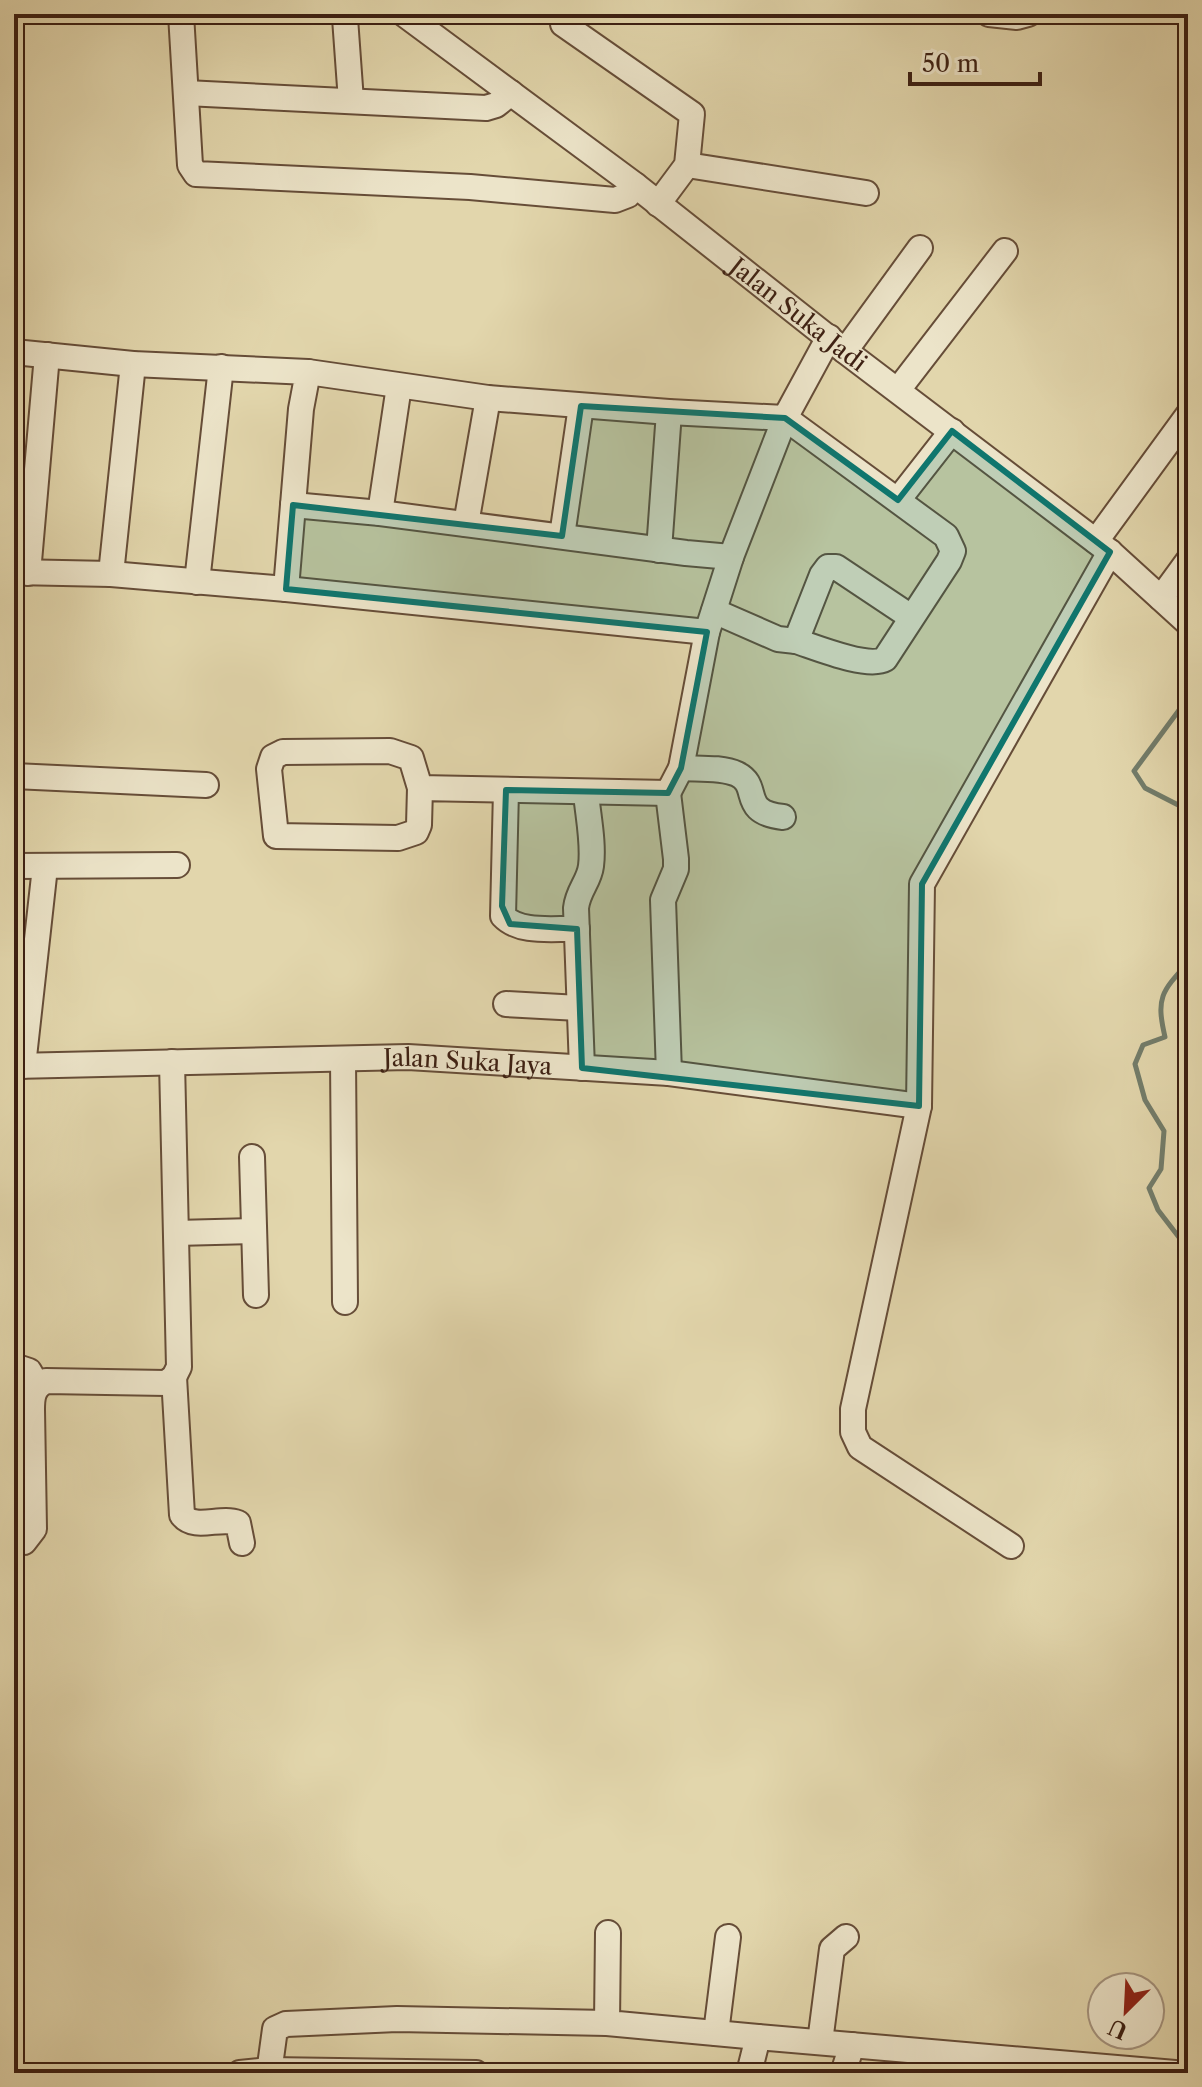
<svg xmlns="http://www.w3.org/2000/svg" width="1202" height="2087" font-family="'Libre Caslon Text',serif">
<rect width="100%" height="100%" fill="#e2d6ac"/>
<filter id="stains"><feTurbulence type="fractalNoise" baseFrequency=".0025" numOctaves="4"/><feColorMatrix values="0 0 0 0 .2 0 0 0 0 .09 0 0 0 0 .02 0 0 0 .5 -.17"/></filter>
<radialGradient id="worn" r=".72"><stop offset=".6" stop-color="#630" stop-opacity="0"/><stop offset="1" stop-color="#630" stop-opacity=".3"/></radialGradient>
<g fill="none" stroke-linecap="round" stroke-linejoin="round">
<path stroke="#727c6a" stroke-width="5" d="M 1188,698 L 1134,771 L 1145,788 L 1188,810
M 1188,963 C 1161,992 1156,998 1165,1037 L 1143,1045 L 1135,1064 L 1145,1100 L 1164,1131 L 1161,1169 L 1149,1188 L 1158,1210 L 1188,1249"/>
<g stroke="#664d38" stroke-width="28">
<g id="minor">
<path d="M 181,14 L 190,165 L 196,174 L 470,187 L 615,200 L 628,195 L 635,185"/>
<path d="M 341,14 L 345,18 L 351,101"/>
<path id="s1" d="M 404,14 L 635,185 L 845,351 L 1110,552 L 1188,623"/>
<path d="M 989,14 L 1017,17 L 1028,14"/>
<path d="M 563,24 L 692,114 L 687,165 L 658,204"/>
<path d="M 186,93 L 486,108 L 496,105 L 511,93"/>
<path d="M 687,165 L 866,193"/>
<path d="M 845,351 L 920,248"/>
<path d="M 14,352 L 133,364 L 308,372 L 301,409 L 286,589"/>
<path d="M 308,372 L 488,398 L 669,412 L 785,418 L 946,536 L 953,551 L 949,561 L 885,659 C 868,669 815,647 796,641"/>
<path d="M 898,390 L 1005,251"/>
<path d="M 898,500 L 952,431"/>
<path d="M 293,505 L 380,513 L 686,553 L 731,557"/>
<path d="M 380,513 L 399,386"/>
<path d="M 466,524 L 488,398"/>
<path d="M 562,536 L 581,406"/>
<path d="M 1096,541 L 1188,415"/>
<path d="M 659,550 L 669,412"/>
<path d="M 14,572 L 111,574 L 286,589 L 707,632"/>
<path d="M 28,573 L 47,355"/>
<path d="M 111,574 L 133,364"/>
<path d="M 197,582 L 221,367"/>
<path d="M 1161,598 L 1188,561"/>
<path d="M 714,611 L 778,639 L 796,641 L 822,575 L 828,567 L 836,567 L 911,617"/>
<path d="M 681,768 C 698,769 722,767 737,774 C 762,786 738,812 783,817"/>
<path d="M 14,776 L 206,785"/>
<path d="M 420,788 L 411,758 L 390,751 L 283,752 L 273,757 L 269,769 L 276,836 L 398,838 L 416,832 L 419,825 L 420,788 L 668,793 L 681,768 L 707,632 L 731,557 L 785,418 L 829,337"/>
<path d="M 506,790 L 503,916 C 520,934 554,928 577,929"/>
<path d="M 668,793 L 676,859 L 676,869 L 663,900 L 669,1073"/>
<path d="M 14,866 L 177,865"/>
<path d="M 506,1004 L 579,1008"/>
<path d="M 343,1059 L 345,1302"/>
<path id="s2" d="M 14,1066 L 408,1057 L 669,1073 L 919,1106"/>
<path d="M 23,1066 L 45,867"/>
<path d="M 582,1068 L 576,908 C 578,890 589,882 591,866 C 594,843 588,816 586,793"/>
<path d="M 252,1157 L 256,1295"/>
<path d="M 176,1233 L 254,1231"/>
<path d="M 14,1366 L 29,1371 L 37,1385"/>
<path d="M 174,1377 L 182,1515 C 195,1531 220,1516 238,1523 L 242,1543"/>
<path d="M 14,1541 L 24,1542 L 34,1529 L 32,1410 C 32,1396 33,1388 46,1381 L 166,1383 L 174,1377 L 179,1367 L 172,1062"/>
<path d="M 1011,1546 L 860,1447 L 853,1432 L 853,1409 L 919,1106 L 922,884 L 1110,552"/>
<path d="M 608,1933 L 607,2023 L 758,2037"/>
<path d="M 716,2033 L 728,1937"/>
<path d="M 820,2042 L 832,1949 L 846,1937"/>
<path d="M 240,2073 L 269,2070 L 476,2073"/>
<path d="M 269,2073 L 275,2029 L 286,2024 L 397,2019 L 607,2023"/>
<path d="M 749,2073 L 758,2037 L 1175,2073"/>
<path d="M 843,2073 L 852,2045"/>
</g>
</g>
<use href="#minor" stroke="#ece4c9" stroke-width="24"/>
</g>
<path fill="#0f766e" fill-opacity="0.2" stroke="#0f766e" stroke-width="6" stroke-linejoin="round" d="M 581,406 L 785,418 L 898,500 L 952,431 L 1110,552 L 922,884 L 919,1106 L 582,1068 L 577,929 L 510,924 L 502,906 L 506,790 L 668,793 L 681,768 L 707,632 L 286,589 L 293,505 L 562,536 Z"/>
<g text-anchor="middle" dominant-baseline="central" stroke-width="7" stroke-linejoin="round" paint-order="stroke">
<g font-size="24" fill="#3c1f12" stroke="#ece4c9">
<text stroke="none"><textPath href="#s1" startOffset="496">Jalan Suka Jadi</textPath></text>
<text stroke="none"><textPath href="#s2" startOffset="454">Jalan Suka Jaya</textPath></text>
</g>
</g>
<rect width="1202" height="2087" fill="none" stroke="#e2d6ac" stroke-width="48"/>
<rect x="16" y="16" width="1170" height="2055" fill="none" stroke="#3c1f12" stroke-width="4"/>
<rect x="24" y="24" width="1154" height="2039" fill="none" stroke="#3c1f12" stroke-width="2"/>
<g transform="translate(1126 2011) rotate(204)"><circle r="38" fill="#ece4c9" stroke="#a69580" stroke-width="2"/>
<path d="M0-6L14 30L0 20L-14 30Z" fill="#8f2418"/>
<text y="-12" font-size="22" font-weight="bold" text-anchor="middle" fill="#3c1f12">U</text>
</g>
<path d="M910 72v12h130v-12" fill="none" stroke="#3c1f12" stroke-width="4"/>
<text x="922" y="72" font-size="24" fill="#3c1f12" stroke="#ece4c9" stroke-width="6" paint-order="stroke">50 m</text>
<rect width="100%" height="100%" filter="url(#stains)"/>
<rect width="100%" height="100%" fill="url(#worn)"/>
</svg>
